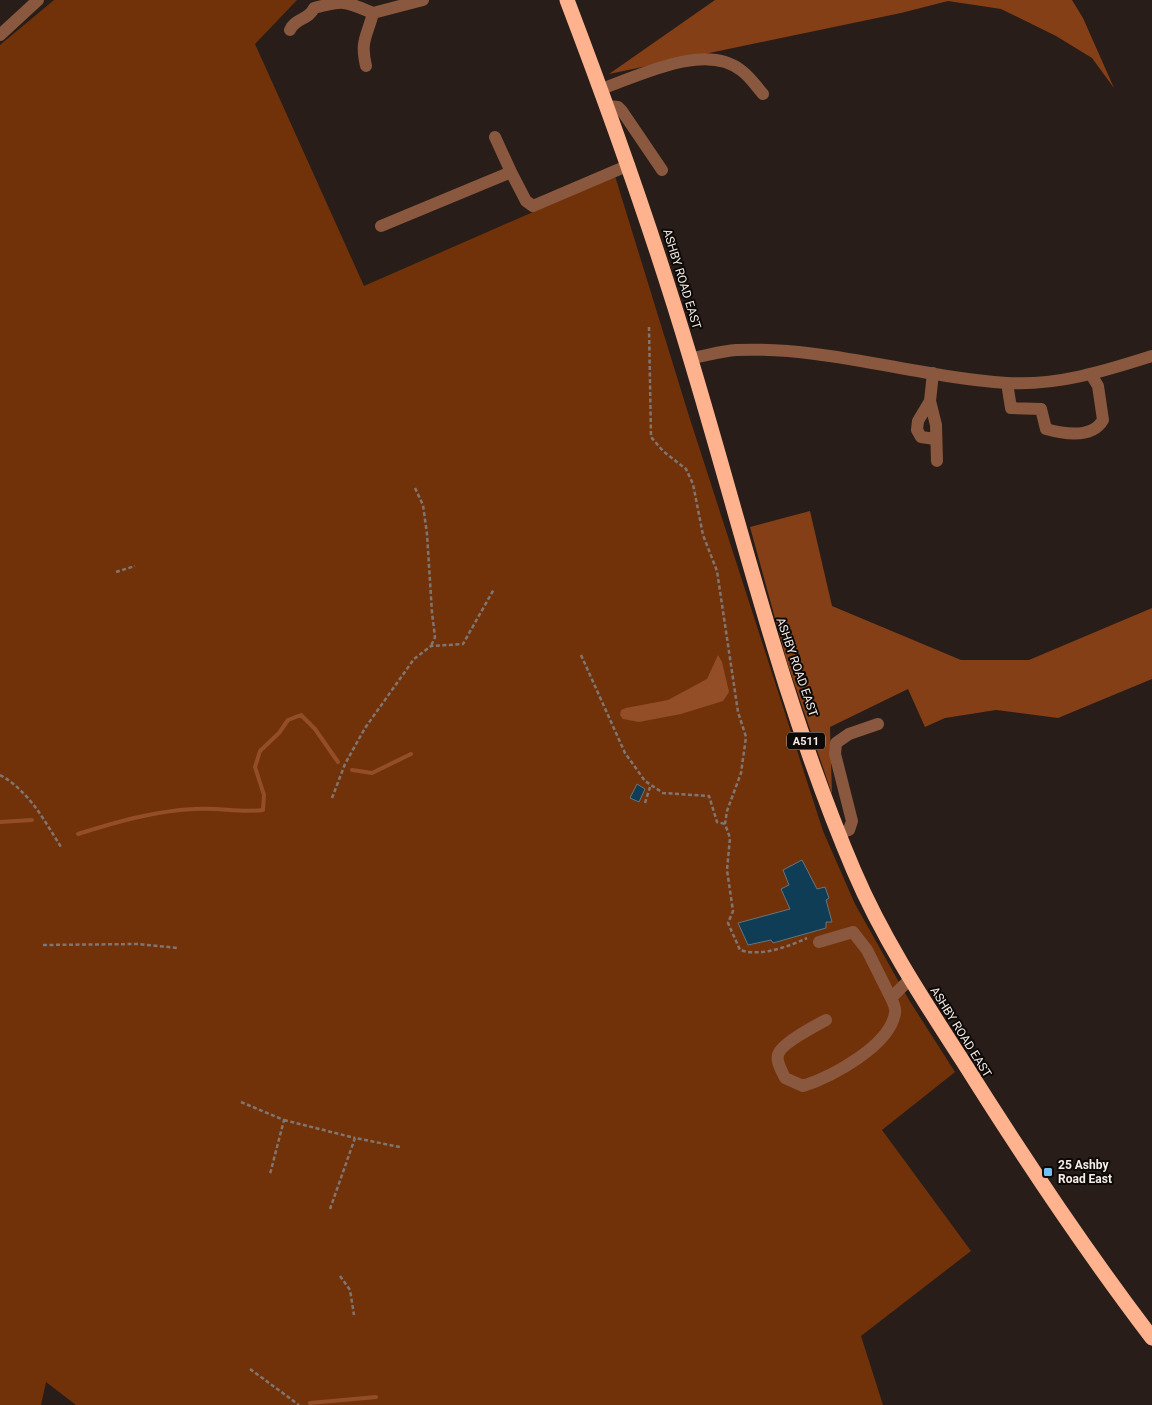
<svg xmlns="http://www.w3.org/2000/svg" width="1152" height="1405" font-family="Roboto,sans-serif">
<rect width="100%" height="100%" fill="#281d18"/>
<path fill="#723209" d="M 54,0 L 297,0 L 255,44 L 364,286 L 615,176 L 689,416 L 823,831 L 855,904 L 909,1000 L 955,1072 L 882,1130 L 971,1251 L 861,1336 L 883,1405 L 76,1405 L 46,1382 L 41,1405 L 0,1405 L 0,45 Z"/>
<path fill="#843f16" d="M 715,0 L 1072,0 L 1083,18 L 1114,88 L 1092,58 L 1056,36 L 1001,9 L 948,1 L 901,13 L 609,74 Z
M 810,511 L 832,606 L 961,660 L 1029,660 L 1152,608 L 1152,679 L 1058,718 L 996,710 L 945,718 L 925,727 L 908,689 L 830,727 L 832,794 L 787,662 L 750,527 Z"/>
<path fill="#944e27" d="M 718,655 L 722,662 L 729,692 L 723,701 L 681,714 L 639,722 L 623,719 L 620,715 L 621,710 L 626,708 L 668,700 L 707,679 Z"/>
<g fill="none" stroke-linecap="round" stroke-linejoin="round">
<path stroke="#944e27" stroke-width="4" d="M 352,770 L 372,773 L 411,754
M 0,822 L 32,820
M 78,834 C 116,822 154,811 194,809 C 217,807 240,813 263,810 L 264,795 L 255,767 L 260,751 L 279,733 L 288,720 L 301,715 L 315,729 L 338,762
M 310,1403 L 376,1397"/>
</g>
<path fill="#0f3d55" stroke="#67747c" d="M 637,784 L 645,789 L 639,802 L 630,798 Z
M 802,860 L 817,889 L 825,887 L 829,898 L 826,900 L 832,922 L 826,922 L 826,928 L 773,943 L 771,940 L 748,945 L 738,923 L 790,909 L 781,889 L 789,885 L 783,870 Z"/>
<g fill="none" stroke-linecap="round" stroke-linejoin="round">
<path stroke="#807671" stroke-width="2.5" stroke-dasharray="4 2.5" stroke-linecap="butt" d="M 649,327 L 651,437 L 663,451 L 686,469 L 693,484 L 703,535 L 717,571 L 738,712 L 746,737 L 741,773 L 727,811 L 725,824 L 730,838 L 727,870 L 733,911 L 728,923 L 740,950 C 760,957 788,947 807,938
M 415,488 L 423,505 L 427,534 L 432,613 L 435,637 L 431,646
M 116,572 L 135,566
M 581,655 L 625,753 L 645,781 L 663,793 L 709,796 L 717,822 L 725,824
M 0,775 C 29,791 44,820 61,847
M 332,798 L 345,764 L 365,728 L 414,659 L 431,646 L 463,644 L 494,589
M 645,803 L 650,787
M 43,945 L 137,944 L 178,948
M 241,1102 L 284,1120 L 270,1174
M 284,1120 L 355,1138
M 330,1209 L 355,1138 L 400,1147
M 340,1276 L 350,1290 L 354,1315
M 250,1369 L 299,1405"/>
<path stroke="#89583e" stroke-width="12" d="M 290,30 C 295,18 309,20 314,8 C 345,0 344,1 373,13 L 423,0
M 0,35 L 38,0
M 366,66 C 360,40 367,37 373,13
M 601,89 C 639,76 706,41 742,71 C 750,77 756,86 763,94
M 607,106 L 618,107 L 622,111 L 662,170
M 495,137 L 511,172
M 381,226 L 511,172 L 526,201 L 533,206 L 629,165
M 691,358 C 705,356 721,351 736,350 C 827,346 916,377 1007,383 C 1057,386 1105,371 1152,356
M 933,373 L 930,401 L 936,425 L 937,461
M 1007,383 L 1011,408 L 1041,409 L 1046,429 C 1064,434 1092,439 1103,420 L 1098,386 L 1092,376
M 930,401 L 918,421 L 917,430 L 921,437 L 935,439
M 839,833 L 849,830 L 852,821 L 835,754 L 836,743 L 849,734 L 878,724
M 819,942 L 853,932 L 867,950 L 891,998
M 826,1020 C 815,1026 780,1044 778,1055 C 776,1062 782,1071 785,1078 L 803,1086 C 831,1077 890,1046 895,1013 C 896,1008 893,1002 891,998 L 910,979"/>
<path stroke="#feb38e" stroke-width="15" d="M 567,0 C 612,118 654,236 690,357 C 742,529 783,705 854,871 C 883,939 924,1001 964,1063 C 1023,1157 1085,1250 1152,1338"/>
</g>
<rect fill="#70c2f4" stroke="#0d0907" stroke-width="2" x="1043" y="1167" width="10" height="10" rx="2.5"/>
<g text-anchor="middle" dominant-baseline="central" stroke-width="4" stroke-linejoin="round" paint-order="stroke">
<rect fill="#0d0907" stroke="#afa8a4" stroke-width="1" x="787" y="732.5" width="38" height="17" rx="4"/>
<g font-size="11" font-weight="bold" fill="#f4ece8">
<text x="806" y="741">A511</text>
</g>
<g font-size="12" fill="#f4ece8" stroke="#0d0907">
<text transform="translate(682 279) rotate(73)">ASHBY ROAD EAST</text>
<text transform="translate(797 667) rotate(71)">ASHBY ROAD EAST</text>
<text transform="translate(961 1032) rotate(58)">ASHBY ROAD EAST</text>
</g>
<g font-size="12" font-weight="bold" fill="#f4ece8" stroke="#0d0907" text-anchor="start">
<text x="1058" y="1165">25 Ashby<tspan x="1058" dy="14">Road East</tspan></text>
</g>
</g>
</svg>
